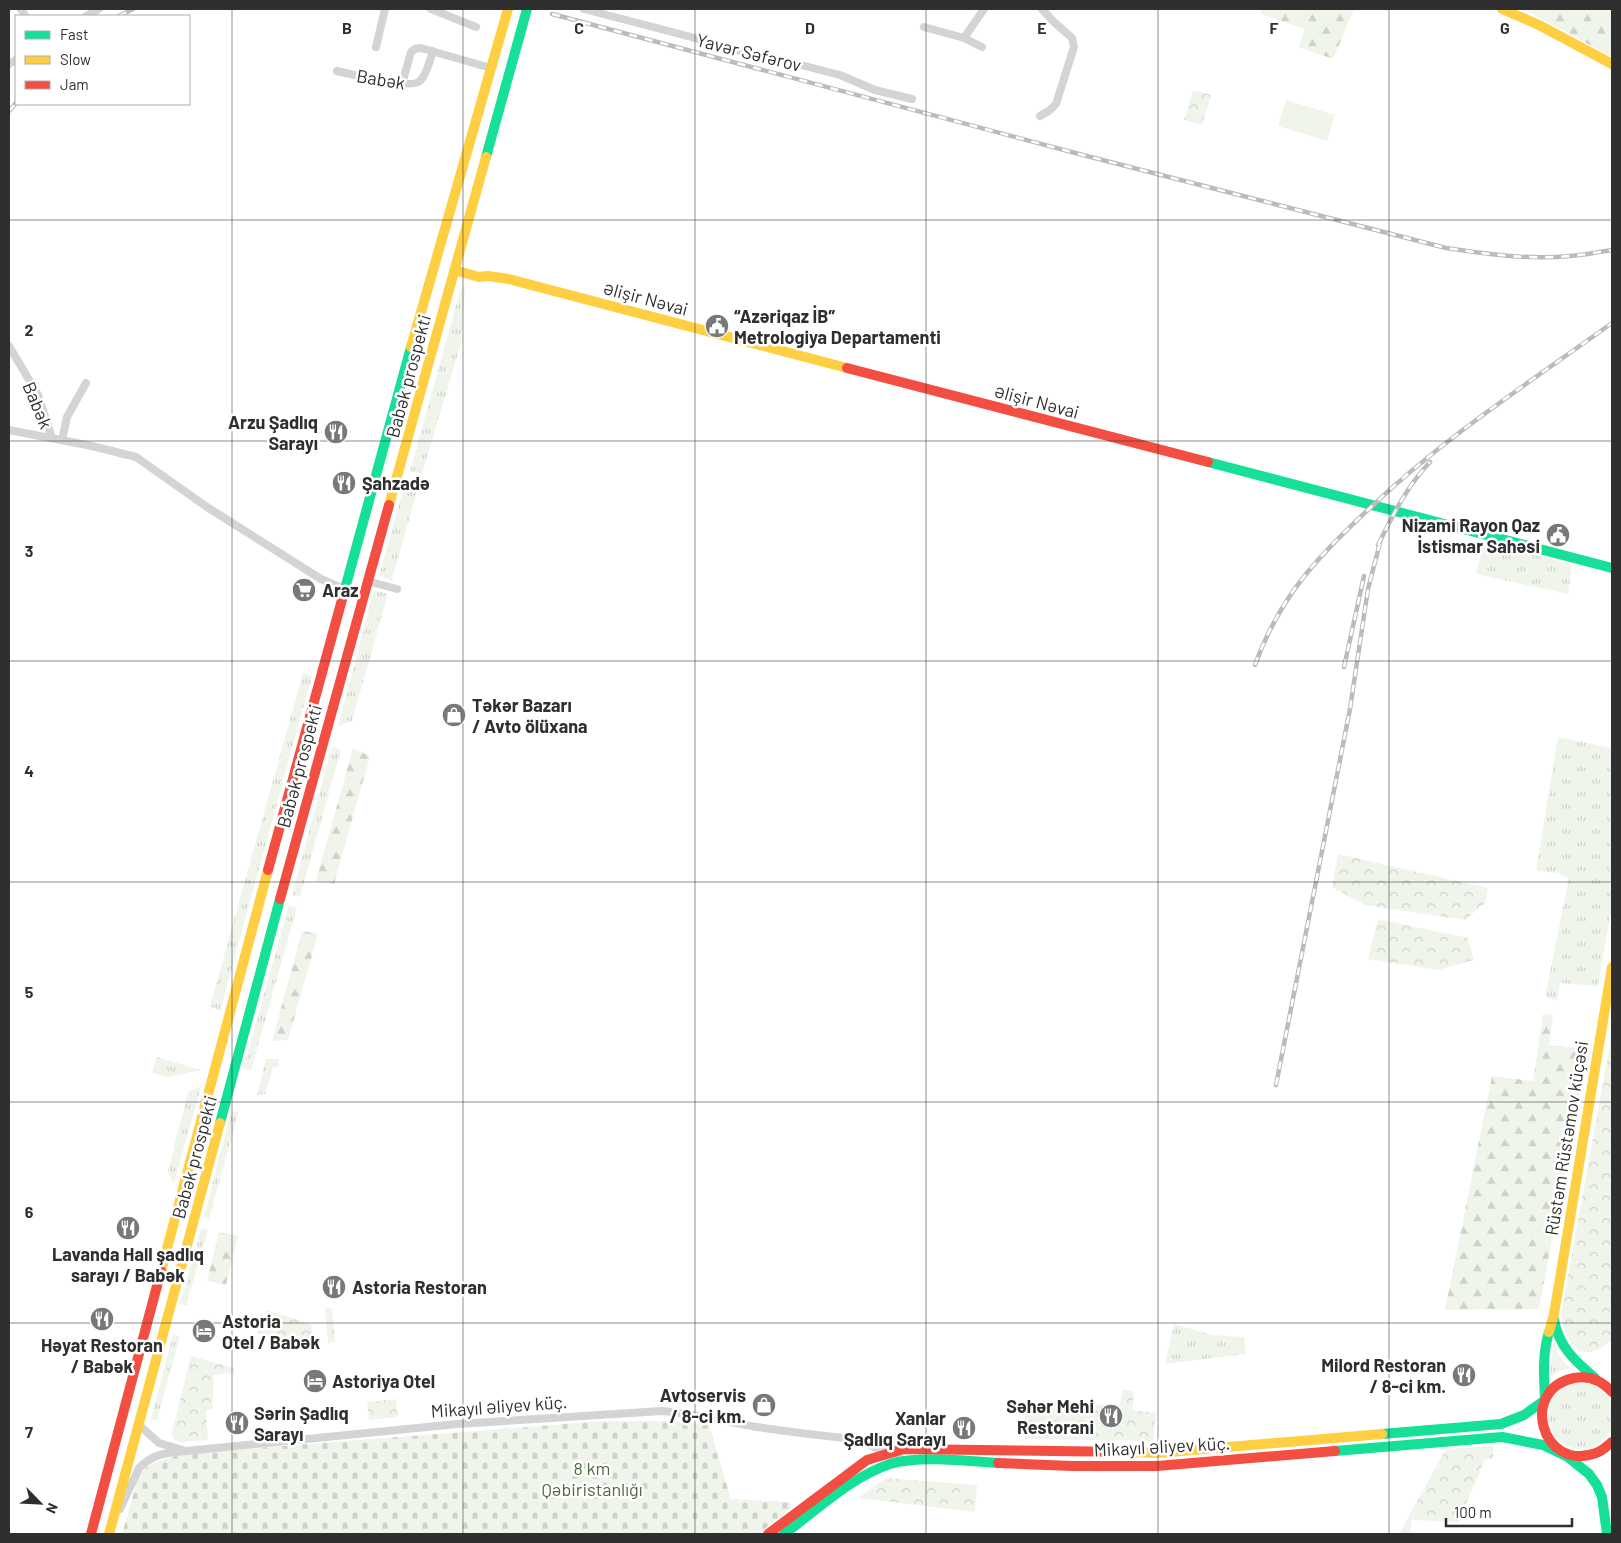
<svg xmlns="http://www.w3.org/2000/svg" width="1621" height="1543" font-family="Barlow,sans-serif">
<defs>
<pattern id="grass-tufts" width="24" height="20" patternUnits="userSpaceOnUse" patternTransform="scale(1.25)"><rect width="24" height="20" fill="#f0f5ec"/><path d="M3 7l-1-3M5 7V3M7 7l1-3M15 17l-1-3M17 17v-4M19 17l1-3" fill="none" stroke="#ced2cb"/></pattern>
<pattern id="forest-firs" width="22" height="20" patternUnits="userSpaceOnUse" patternTransform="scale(1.25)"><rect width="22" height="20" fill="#f0f5ec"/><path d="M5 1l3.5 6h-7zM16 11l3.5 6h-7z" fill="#ced2cb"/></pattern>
<pattern id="cemetery-stones" width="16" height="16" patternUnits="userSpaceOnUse" patternTransform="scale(1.25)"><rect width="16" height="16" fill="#f0f5ec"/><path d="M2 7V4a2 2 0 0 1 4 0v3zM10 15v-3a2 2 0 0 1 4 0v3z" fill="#ced2cb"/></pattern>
<pattern id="park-crowns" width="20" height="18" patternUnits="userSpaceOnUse" patternTransform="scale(1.25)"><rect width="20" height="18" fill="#f0f5ec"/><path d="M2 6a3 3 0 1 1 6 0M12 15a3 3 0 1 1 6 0" fill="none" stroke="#ced2cb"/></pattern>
</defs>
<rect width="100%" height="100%" fill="#fff"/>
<path fill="url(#grass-tufts)" d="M 461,288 L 465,289 L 461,343 L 422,474 L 410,471 Z
M 406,480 L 419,484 L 392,580 L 379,576 Z
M 1485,541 L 1572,565 L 1568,594 L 1476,574 Z
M 374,590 L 388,594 L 352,721 L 338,726 Z
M 303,673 L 312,676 L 220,1011 L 210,1006 Z
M 1558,737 L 1612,748 L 1612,905 L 1598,986 L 1560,983 L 1557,1001 L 1545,997 L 1569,878 L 1558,873 L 1536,871 Z
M 332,746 L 341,750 L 300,897 L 292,895 Z
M 289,905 L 297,908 L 251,1070 L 243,1069 Z
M 157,1057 L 201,1070 L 169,1077 L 152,1073 Z
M 266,1059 L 279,1059 L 278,1067 L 273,1067 L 265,1094 L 257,1095 Z
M 201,1087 L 174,1183 L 168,1172 L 188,1092 Z
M 239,1111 L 209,1219 L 204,1217 L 231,1112 Z
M 201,1228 L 208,1230 L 186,1306 L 180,1304 Z
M 325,1308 L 332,1308 L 335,1342 L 328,1343 Z
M 1174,1324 L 1212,1335 L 1244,1337 L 1246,1354 L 1165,1364 Z
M 173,1334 L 180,1336 L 157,1420 L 151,1419 Z
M 1553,1343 L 1561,1358 L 1570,1368 L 1560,1371 L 1550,1377 Z
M1548 1416a33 33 0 1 1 66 0a33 33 0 1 1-66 0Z"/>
<path fill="url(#forest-firs)" d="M 1262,9 L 1354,9 L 1333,59 L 1299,47 L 1305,29 L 1261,14 Z
M 1523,9 L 1612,9 L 1612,57 Z
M 353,748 L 370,756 L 334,884 L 316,881 Z
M 302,931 L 318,934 L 288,1040 L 272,1041 Z
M 1543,1014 L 1553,1015 L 1549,1045 L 1576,1048 L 1586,1060 L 1539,1309 L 1445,1310 L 1492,1076 L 1533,1081 Z
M 219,1232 L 238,1236 L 226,1285 L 207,1281 Z"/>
<path fill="url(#cemetery-stones)" d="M 604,1421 L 679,1421 L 709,1425 L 731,1499 L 791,1502 L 792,1508 L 758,1534 L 122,1534 L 139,1474 L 150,1464 L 182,1454 Z"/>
<path fill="url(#park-crowns)" d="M 1193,90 L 1211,95 L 1202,125 L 1184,120 Z
M 1338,854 L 1488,888 L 1485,903 L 1465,920 L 1365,905 L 1332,887 Z
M 1378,919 L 1468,938 L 1474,960 L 1438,970 L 1368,959 Z
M 1612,1033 L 1612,1340 C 1583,1366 1567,1347 1561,1315 Z
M 266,1310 L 311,1324 L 314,1342 L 279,1341 L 258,1333 Z
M 191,1356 L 234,1368 L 234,1373 L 213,1375 L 213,1409 L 206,1410 L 208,1440 L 179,1442 L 174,1440 L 172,1432 Z
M 1123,1390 L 1134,1391 L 1133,1410 L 1156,1413 L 1153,1441 L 1024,1439 L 1025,1406 L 1120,1404 Z
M 396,1399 L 398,1417 L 369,1420 L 367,1402 Z
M 1494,1446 L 1493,1458 L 1485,1460 L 1458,1522 L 1412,1520 L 1410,1534 L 1399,1534 L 1446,1449 Z
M 886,1478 L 977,1485 L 975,1512 L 858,1498 Z"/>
<path fill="#f0f5ec" d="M 1286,100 L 1335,115 L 1327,141 L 1278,126 Z"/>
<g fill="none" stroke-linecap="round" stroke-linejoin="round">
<path stroke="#d4d4d4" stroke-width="8" d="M 21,9 L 25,16
M 431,9 L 476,27
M 584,9 L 695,38 L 727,48 L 770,57 L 840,75 L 875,90 L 912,99
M 86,16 L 99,9
M 924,27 L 964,38 L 982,47
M 964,38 L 984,9
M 376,47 L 385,9
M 9,64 L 16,60
M 337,71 C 351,74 413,91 421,80 C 427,73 430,60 433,51
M 402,84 L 411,52 L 415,49 L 421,48 L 491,68
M 1040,116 L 1050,110 L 1056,104 L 1074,47 L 1072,38 L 1054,22 L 1042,9
M 9,346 L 38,395 L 52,438
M 9,430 L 92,446 L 136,457 L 207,507 L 321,579 L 344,589
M 62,440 L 67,417 L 86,383
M 367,581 L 397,589
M 863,1442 L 906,1461
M 186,1451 L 457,1424 L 662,1411 C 694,1413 725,1422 757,1427 C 809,1435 860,1440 913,1445
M 120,1509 L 139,1468 C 154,1453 166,1453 186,1451 L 159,1443 L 139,1425"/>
<path stroke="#16e098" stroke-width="10" d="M 486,157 L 527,9
M 1208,462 L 1612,568
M 343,596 L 411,347
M 220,1123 L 280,899
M 1554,1320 C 1559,1347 1575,1361 1595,1378
M 1382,1434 L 1501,1424 L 1524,1415 L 1545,1400 C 1544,1376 1542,1355 1549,1332
M 1335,1451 L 1502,1437 L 1543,1445 L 1568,1457 L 1589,1474 L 1597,1485 L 1602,1497 L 1607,1534
M 784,1534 C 817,1510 851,1477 890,1464 C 919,1455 967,1461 998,1463"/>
<path stroke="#ffcf43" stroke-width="10" d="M 1502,9 L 1539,25 L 1612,64
M 454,270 L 479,277 L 488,276 L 509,279 L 847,368
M 411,347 L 508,9
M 389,505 L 486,157
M 161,1271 L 268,870
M 1549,1332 L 1554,1314 L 1612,967
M 1132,1452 L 1158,1453 L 1382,1434
M 109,1534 L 220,1123"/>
<path stroke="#f24e42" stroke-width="10" d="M 847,368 L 1208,462
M 268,870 L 343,596
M 280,899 L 389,505
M 1612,1392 C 1602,1381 1589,1375 1574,1378 C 1519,1389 1541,1473 1596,1453 C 1602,1451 1607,1446 1612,1442
M 998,1463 L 1072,1466 L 1157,1466 L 1335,1451
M 91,1534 L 161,1271
M 768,1534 L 867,1460 L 904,1449 L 1132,1452"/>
<g stroke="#bbb" stroke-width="4.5">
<path id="rail" d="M 552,14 L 1079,154 L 1446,248 C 1487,254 1528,260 1570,256 C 1584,255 1598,252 1612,250
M 119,16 L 133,9
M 9,111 L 16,103
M 1378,545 C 1393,515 1407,486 1430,462
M 1255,665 C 1280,596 1318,556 1371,507 C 1445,437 1530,382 1612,323
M 1344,667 L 1364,576
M 1276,1085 L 1350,709 L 1368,589 L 1381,539"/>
</g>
<use href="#rail" stroke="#fff" stroke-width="2.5" stroke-dasharray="8" stroke-linecap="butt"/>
</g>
<path fill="none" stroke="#2f2f2f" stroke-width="1" stroke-opacity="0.55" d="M 232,9 L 232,1534M 463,9 L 463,1534M 695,9 L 695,1534M 926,9 L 926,1534M 1158,9 L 1158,1534M 1389,9 L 1389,1534M 9,220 L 1612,220M 9,441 L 1612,441M 9,661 L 1612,661M 9,882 L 1612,882M 9,1102 L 1612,1102M 9,1323 L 1612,1323"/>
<defs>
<g id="civic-disc" transform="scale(1.25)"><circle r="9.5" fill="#787878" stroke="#fff"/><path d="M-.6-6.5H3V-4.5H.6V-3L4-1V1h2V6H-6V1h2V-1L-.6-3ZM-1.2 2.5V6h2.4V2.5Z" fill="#fff"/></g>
<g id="restaurant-disc" transform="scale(1.25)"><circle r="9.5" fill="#787878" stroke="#fff"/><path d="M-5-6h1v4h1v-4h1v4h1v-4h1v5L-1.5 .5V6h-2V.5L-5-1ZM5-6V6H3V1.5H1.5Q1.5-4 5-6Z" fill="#fff"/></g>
<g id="supermarket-disc" transform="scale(1.25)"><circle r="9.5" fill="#787878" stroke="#fff"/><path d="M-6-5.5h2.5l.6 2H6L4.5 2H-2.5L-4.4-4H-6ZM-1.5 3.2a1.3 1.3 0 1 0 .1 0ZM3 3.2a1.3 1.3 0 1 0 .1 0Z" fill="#fff"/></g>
<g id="shop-disc" transform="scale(1.25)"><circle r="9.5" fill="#787878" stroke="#fff"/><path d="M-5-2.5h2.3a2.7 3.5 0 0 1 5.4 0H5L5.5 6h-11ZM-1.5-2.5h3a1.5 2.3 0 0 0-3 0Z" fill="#fff"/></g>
<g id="hotel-disc" transform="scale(1.25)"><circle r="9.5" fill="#787878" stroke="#fff"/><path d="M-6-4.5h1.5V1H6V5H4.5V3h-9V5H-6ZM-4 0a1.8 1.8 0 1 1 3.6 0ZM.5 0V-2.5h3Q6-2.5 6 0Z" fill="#fff"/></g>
</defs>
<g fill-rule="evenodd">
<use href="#civic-disc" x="717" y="326"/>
<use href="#restaurant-disc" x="336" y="432"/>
<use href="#restaurant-disc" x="344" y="483"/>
<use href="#civic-disc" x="1558" y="535"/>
<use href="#supermarket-disc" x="304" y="590"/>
<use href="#shop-disc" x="454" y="715"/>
<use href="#restaurant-disc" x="128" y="1228"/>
<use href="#restaurant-disc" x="334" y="1287"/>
<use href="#restaurant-disc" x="102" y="1319"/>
<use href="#hotel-disc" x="204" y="1331"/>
<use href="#restaurant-disc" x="1464" y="1375"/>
<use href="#hotel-disc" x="315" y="1381"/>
<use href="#shop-disc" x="764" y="1405"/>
<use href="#restaurant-disc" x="1111" y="1416"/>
<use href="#restaurant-disc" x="237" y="1423"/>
<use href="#restaurant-disc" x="964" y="1428"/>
</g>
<g text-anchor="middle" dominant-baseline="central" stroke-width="5" stroke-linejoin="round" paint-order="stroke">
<g font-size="18" fill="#2f2f2f" stroke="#fff">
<text transform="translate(749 52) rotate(14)">Yavər Səfərov</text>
<text transform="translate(381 79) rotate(9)">Babək</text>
<text transform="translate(646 298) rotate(15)">Əlişir Nəvai</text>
<text transform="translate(408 376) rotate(-75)">Babək prospekti</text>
<text transform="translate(1037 401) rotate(15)">Əlişir Nəvai</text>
<text transform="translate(38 405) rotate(67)">Babək</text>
<text transform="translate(299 766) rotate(-75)">Babək prospekti</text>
<text transform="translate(1566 1138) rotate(-81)">Rüstəm Rüstəmov küçəsi</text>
<text transform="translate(194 1157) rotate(-75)">Babək prospekti</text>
<text transform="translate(499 1406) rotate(-4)">Mikayıl Əliyev küç.</text>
<text transform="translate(1162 1446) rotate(-3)">Mikayıl Əliyev küç.</text>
</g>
<g font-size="18" font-weight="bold" fill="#2f2f2f" stroke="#fff" text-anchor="start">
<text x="734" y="316">“Azəriqaz İB”<tspan x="734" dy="21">Metrologiya Departamenti</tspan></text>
<text x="318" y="422" text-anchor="end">Arzu Şadlıq<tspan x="318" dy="21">Sarayı</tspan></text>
<text x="362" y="483">Şahzadə</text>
<text x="1540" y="525" text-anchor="end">Nizami Rayon Qaz<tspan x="1540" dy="21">İstismar Sahəsi</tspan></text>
<text x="322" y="590">Araz</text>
<text x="472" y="705">Təkər Bazarı<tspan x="472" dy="21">/ Avto ölüxana</tspan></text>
<text x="128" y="1254" text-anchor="middle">Lavanda Hall şadlıq<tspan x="128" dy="21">sarayı / Babək</tspan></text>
<text x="352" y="1287">Astoria Restoran</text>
<text x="222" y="1321">Astoria<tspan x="222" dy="21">Otel / Babək</tspan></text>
<text x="102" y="1345" text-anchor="middle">Həyat Restoran<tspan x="102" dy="21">/ Babək</tspan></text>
<text x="1446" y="1365" text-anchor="end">Milord Restoran<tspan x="1446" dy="21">/ 8-ci km.</tspan></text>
<text x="332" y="1381">Astoriya Otel</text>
<text x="746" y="1395" text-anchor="end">Avtoservis<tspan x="746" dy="21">/ 8-ci km.</tspan></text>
<text x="1094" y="1406" text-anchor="end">Səhər Mehi<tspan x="1094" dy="21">Restorani</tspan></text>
<text x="254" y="1413">Sərin Şadlıq<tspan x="254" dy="21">Sarayı</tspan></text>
<text x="946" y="1418" text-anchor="end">Xanlar<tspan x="946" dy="21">Şadlıq Sarayı</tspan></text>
</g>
<g font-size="18" fill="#4b6b3b" stroke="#fff">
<text x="592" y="1468">8 km<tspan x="592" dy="21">Qəbiristanlığı</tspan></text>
</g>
</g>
<g font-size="16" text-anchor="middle" font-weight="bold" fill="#2f2f2f" stroke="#fff" stroke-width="5" stroke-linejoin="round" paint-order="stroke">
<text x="347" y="34">B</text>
<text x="579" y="34">C</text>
<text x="810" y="34">D</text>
<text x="1042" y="34">E</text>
<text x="1274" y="34">F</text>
<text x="1505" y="34">G</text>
<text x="29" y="336">2</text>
<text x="29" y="557">3</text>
<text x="29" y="777">4</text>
<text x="29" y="998">5</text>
<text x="29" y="1218">6</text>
<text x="29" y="1438">7</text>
</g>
<rect width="1621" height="1543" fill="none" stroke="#2f2f2f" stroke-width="20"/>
<rect x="15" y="15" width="175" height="90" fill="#ffffff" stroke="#acacac"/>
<rect x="25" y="31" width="25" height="8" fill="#16e098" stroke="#acacac"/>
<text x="60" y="40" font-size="15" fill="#2f2f2f">Fast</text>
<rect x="25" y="56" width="25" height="8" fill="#ffcf43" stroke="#acacac"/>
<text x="60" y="65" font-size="15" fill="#2f2f2f">Slow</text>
<rect x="25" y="81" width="25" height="8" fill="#f24e42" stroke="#acacac"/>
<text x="60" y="90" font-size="15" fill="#2f2f2f">Jam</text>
<g transform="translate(40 1503) rotate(114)" stroke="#ffffff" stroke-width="4" paint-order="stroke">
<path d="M0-4L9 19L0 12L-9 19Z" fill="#2f2f2f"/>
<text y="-8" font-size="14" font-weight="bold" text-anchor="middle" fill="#2f2f2f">N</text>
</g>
<path d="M1446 1518v8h126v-8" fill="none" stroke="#2f2f2f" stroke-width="2.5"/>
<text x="1454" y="1518" font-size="15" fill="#2f2f2f" stroke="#ffffff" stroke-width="4" paint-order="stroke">100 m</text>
</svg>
